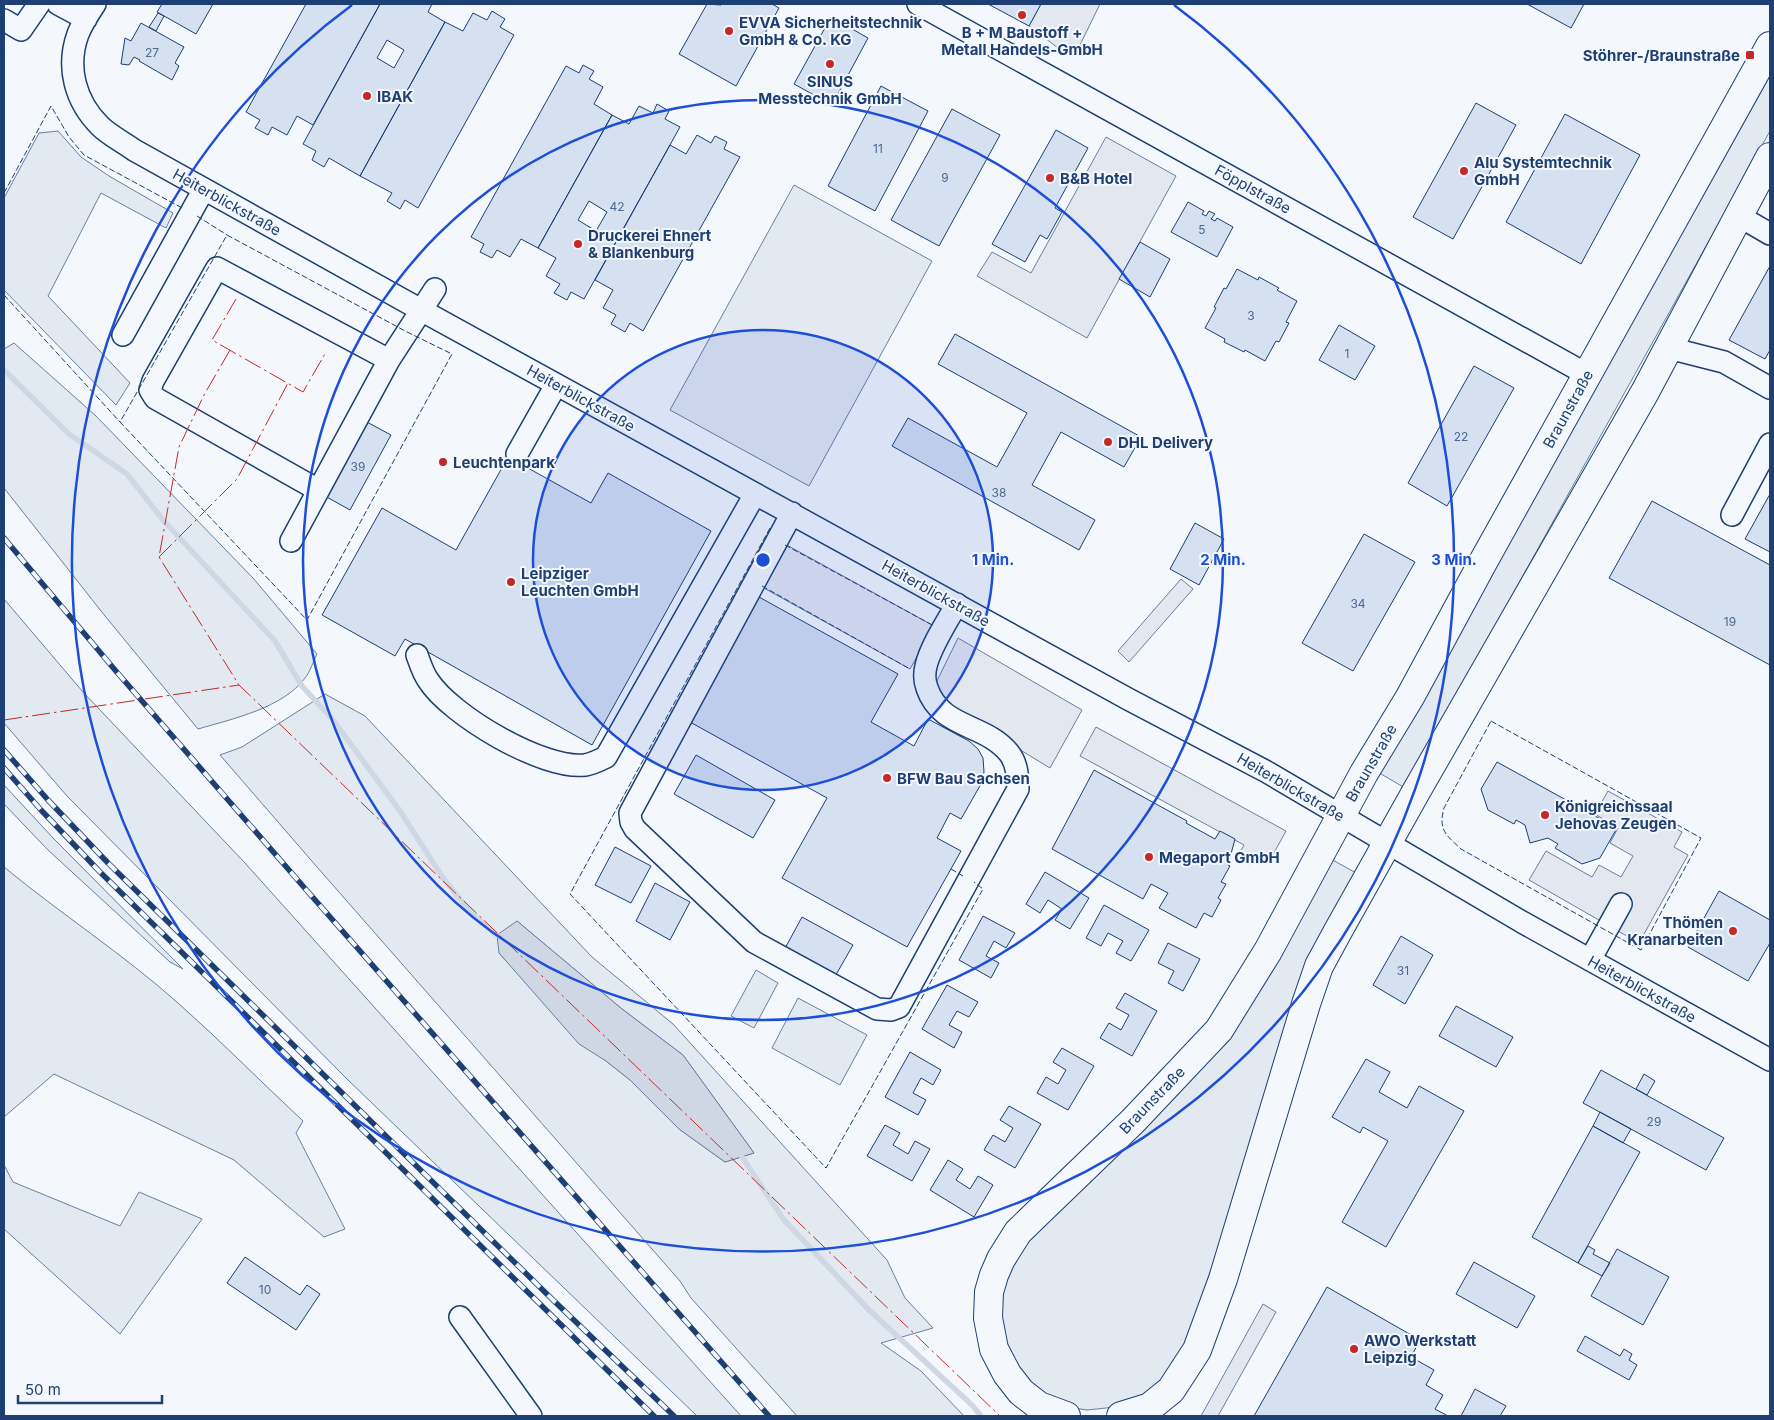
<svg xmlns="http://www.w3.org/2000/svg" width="1774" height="1420" font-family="Inter,sans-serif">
<rect width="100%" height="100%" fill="#f4f7fb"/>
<path fill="#e3e9f0" stroke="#687fa3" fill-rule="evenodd" d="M 1770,65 L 1770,131 L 1405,788 L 1376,771 Z
M 58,131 L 81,157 L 109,176 L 173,213 L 166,228 L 101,193 L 48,296 L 130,383 L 116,405 L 4,290 L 4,198 L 39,133 Z
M 794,185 L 932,261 L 809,486 L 670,410 Z
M 14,343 L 96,416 L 253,578 L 317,654 C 313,662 310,672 305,678 C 283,708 232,719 198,729 L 105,616 L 4,488 L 4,349 Z
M 4,599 L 83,692 L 245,863 L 741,1416 L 697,1416 L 347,1079 L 67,796 L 4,723 Z
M 325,694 L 365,716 L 592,957 L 673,1024 L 887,1260 L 905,1298 L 933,1328 L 881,1343 L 921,1371 L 964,1416 L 797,1416 L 691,1298 L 680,1281 L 317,867 L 220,755 L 242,747 ZM 517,921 L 622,1009 L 683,1055 L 754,1153 L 725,1162 L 679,1129 L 630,1080 L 606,1061 L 536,993 L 499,953 Z
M 4,785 L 54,839 L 183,969 L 170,962 L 48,850 L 4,804 Z
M 1329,858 L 1358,874 L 1200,1317 L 1165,1382 L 1125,1406 L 1087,1410 L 1068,1407 L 1046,1398 L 1029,1384 L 1002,1345 L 996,1306 L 1016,1252 L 1160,1109 Z
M 4,867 C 61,914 123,954 178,1003 C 221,1041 261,1082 303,1121 L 296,1133 L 345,1229 L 324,1237 L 234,1160 L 54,1074 L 4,1117 Z
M 756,970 L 778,983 L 754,1028 L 731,1016 Z
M 798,998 L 867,1035 L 840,1085 L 772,1048 Z
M 4,1165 L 13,1182 L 120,1226 L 139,1192 L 202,1219 L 120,1334 L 4,1229 Z"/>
<path fill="#e3e8f0" stroke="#687fa3" d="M 1041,4 L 1100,4 L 1080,45 L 1066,54 L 1029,26 Z
M 1106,137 L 1176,176 L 1087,338 L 977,276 L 992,252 L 1031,273 Z
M 785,544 L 934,626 L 910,669 L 762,587 Z
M 1181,579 L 1193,589 L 1129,662 L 1118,651 Z
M 958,638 L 1082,710 L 1050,768 L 946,705 L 935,685 Z
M 1096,727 L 1286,831 L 1270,860 L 1257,853 L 1250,865 L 1237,858 L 1244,845 L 1080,756 Z
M 1608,791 L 1682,832 L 1674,847 L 1688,855 L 1639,943 L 1529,880 L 1546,851 L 1592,877 L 1599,865 L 1621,877 L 1633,856 L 1610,843 L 1618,828 L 1595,814 Z
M 1263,1304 L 1276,1312 L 1218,1416 L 1201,1416 Z"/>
<path fill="#cfd7e4" stroke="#687fa3" d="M 517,921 L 622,1009 L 683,1055 L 754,1153 L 725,1162 L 679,1129 L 630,1080 L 606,1061 L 579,1044 L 499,953 L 497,935 Z"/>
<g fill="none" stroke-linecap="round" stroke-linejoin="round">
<path stroke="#cfd7e4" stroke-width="5.5" d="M 4,370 L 69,434 L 127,474 L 163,520 L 275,641 L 302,686 L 333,720 L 400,811 L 443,878 L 472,914 L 497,935
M 742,1157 L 784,1220 L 869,1310 L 972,1405 L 981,1416"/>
</g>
<path fill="#d5e0f0" stroke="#1d3f73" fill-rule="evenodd" d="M 162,4 L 213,4 L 196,34 L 157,12 Z
M 306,4 L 380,4 L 313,125 L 297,116 L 287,135 L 272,127 L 268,135 L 255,128 L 260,120 L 246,112 Z
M 380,4 L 432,4 L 428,12 L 445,22 L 360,176 L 329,158 L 324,167 L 312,160 L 316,151 L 303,144 ZM 387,40 L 404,50 L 394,68 L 377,58 Z
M 707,4 L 721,5 L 721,4 L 772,4 L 779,8 L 736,86 L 679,54 Z
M 988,4 L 1041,4 L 1029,26 Z
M 1527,4 L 1584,4 L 1571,28 Z
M 492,11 L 505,19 L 500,27 L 514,35 L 418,208 L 405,200 L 400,209 L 387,201 L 392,193 L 360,176 L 445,22 L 463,31 L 473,13 L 487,20 Z
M 158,13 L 164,16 L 156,31 L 149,27 Z
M 831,17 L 868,38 L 832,105 L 794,84 Z
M 141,23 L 184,47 L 175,63 L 179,66 L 172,80 L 139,61 L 140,60 L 134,57 L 129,65 L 121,64 L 125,38 L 131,41 Z
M 583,65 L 594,71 L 589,79 L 603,87 L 594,104 L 612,115 L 538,248 L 521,239 L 510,257 L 497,250 L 492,258 L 480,252 L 484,244 L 471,237 L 566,66 L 579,73 Z
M 881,86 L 928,111 L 875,211 L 828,186 Z
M 1476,103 L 1516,125 L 1453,239 L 1413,217 Z
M 657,104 L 669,111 L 665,119 L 680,127 L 584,299 L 571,292 L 567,300 L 554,293 L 560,284 L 546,276 L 556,258 L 538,248 L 612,115 L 629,124 L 639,106 L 653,113 ZM 589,201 L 607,212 L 596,231 L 578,220 Z
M 952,109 L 1000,135 L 939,246 L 891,220 Z
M 1565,114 L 1640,155 L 1581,264 L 1506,222 Z
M 1056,130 L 1088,148 L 1055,208 L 1062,212 L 1047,239 L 1040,235 L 1025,262 L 992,244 Z
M 697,135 L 711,143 L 715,136 L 727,142 L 724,149 L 740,157 L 643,331 L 630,323 L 625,332 L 611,324 L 616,315 L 603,308 L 613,290 L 595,280 L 670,145 L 686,154 Z
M 1188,202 L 1204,211 L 1202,214 L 1206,216 L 1209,211 L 1215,214 L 1211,219 L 1215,221 L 1217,218 L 1233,227 L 1217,257 L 1171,232 Z
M 1140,242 L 1170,259 L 1150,297 L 1119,279 Z
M 1770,266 L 1770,350 L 1765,359 L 1729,340 Z
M 1237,269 L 1258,280 L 1259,277 L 1279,288 L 1277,290 L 1297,301 L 1286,322 L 1289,323 L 1279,342 L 1276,341 L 1265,361 L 1245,350 L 1244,352 L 1224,342 L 1225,339 L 1205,328 L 1216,308 L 1214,307 L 1224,288 L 1226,289 Z
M 1339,325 L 1375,346 L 1355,380 L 1319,360 Z
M 955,334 L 1141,437 L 1124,467 L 1061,432 L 1032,485 L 1095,520 L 1079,550 L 892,446 L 908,418 L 997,467 L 1027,413 L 938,364 Z
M 1474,366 L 1514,388 L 1447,506 L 1408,483 Z
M 365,421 L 391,435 L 350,510 L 325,496 Z
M 508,457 L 591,503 L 608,473 L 711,531 L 592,745 L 405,639 L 395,656 L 322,615 L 382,508 L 456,550 Z
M 1770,494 L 1770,552 L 1745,539 Z
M 1652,501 L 1770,565 L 1770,665 L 1609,578 Z
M 1195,523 L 1224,539 L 1199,585 L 1170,569 Z
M 1364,534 L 1415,562 L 1353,671 L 1302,643 Z
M 759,597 L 898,674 L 871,722 L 914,746 L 928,719 L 969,741 L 978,749 L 983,758 L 984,772 L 981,784 L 961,819 L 950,813 L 937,838 L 961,851 L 907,947 L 782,878 L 827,798 L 690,722 Z
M 696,755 L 775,800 L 753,838 L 674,794 Z
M 1497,762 L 1617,828 L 1600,858 L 1582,864 L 1555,848 L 1558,844 L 1548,838 L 1530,843 L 1525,825 L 1516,820 L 1514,824 L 1488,810 L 1481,789 Z
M 1094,770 L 1187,821 L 1186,823 L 1215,839 L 1220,831 L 1235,839 L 1228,865 L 1230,866 L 1221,882 L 1226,884 L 1218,898 L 1221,900 L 1212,917 L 1204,913 L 1196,928 L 1159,908 L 1168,893 L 1151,884 L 1143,899 L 1052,849 Z
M 615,847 L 651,866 L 631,903 L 595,885 Z
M 1045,872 L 1089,898 L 1070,929 L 1055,920 L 1062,909 L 1048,900 L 1040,913 L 1026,904 Z
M 655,883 L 690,902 L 670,940 L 636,921 Z
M 1719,891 L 1770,920 L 1770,943 L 1748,981 L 1688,947 Z
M 1104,905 L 1149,930 L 1131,961 L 1116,953 L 1123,941 L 1108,933 L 1101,946 L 1086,938 Z
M 983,916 L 1015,933 L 1006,948 L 994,941 L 986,956 L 999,963 L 991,978 L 959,960 Z
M 802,917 L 853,945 L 833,980 L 783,952 Z
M 1401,936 L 1433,955 L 1405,1004 L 1373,985 Z
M 1168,943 L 1200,959 L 1183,991 L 1168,983 L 1174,971 L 1158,963 Z
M 947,985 L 978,1002 L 969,1017 L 957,1011 L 949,1025 L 962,1032 L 954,1048 L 922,1029 Z
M 1125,993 L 1157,1011 L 1132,1056 L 1100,1038 L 1109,1023 L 1121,1030 L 1129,1015 L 1116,1008 Z
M 1456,1006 L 1513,1037 L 1496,1067 L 1439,1036 Z
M 1062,1048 L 1094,1066 L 1068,1110 L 1037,1093 L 1046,1077 L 1058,1084 L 1066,1070 L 1053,1062 Z
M 910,1052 L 941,1070 L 933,1085 L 921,1078 L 913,1093 L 926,1100 L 918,1115 L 885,1097 Z
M 1366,1059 L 1390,1072 L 1379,1092 L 1407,1108 L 1419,1086 L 1464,1111 L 1386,1247 L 1342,1222 L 1388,1141 L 1363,1127 L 1360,1133 L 1332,1117 Z
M 1601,1070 L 1724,1138 L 1706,1170 L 1583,1103 Z
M 1644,1074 L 1655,1081 L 1647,1095 L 1636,1089 Z
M 1009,1106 L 1041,1124 L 1015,1168 L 984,1150 L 993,1135 L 1005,1142 L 1013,1128 L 1000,1120 Z
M 1600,1112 L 1631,1129 L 1623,1143 L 1593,1126 Z
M 885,1125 L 900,1133 L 893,1145 L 908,1154 L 915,1141 L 930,1149 L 912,1181 L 867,1156 Z
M 1593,1126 L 1640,1152 L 1578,1263 L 1532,1237 Z
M 948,1160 L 963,1169 L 956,1180 L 970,1189 L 978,1176 L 993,1185 L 974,1217 L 930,1190 Z
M 1588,1246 L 1595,1250 L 1593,1254 L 1610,1263 L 1602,1276 L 1578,1263 Z
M 1617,1249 L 1669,1277 L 1643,1325 L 1591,1296 Z
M 245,1257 L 300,1295 L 307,1285 L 320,1294 L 296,1330 L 227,1283 Z
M 1474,1262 L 1535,1296 L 1517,1328 L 1456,1294 Z
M 1327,1287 L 1420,1340 L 1411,1357 L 1434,1370 L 1426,1385 L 1443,1395 L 1435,1409 L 1448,1416 L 1254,1416 Z
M 1585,1336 L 1620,1356 L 1624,1349 L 1632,1354 L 1629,1360 L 1637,1365 L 1629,1380 L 1577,1351 Z
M 1475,1389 L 1506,1406 L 1500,1416 L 1461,1416 Z"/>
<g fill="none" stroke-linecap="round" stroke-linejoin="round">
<g stroke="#1d3f73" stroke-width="24">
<path id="minor" d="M 58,4 L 86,19
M 95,4 C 89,13 82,24 78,34 C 66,67 75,101 100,126 C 109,135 123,142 134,150 L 421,310 L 1128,699 L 1267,772 L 1522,922 L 1770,1060
M 918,4 L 1588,375
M 4,20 L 21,30 L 39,4
M 1739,216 L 1770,234
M 123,335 L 204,189
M 1669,348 L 1724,362 L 1770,388
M 517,454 L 556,385
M 318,490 L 155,398 L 150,390 L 153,381 L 217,268 L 389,360
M 792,513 L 630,813 L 631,822 L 635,829 L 754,942 L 877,1009 L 891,1010 L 899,1007 L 1018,789 C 1018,776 1017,763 1009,753 C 985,723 941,729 927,688 C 924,680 924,674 926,666 C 930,648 947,621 957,604
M 1732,515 L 1770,444
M 291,541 L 389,360 L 435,289
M 417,655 C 420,663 423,673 428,680 C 450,715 543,770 585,765 C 592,764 600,760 606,757 L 755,494
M 1590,960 L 1621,904
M 460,1317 L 531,1416"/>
</g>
<g stroke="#1d3f73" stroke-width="30">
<path id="major" d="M 1066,1416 L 1039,1406 L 1021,1392 L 1007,1374 L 994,1349 L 988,1318 L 989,1292 L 994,1275 L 1001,1259 L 1018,1232 L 1133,1121 L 1219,1030 L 1268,951 L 1364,773 L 1410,697 L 1483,562 L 1770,46
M 1121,1416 L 1150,1407 L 1171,1390 L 1197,1350 L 1223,1279 L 1306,1004 L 1319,966 L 1338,931 L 1417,790 L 1645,392 L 1770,157"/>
</g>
<use href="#minor" stroke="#f4f7fb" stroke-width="21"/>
<use href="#major" stroke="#f4f7fb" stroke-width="28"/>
<g stroke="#1d3f73" stroke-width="5.5">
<path id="rail" d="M 4,538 L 115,670 L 309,893 L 769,1416
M 4,750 L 48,800 L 108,863 L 553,1300 L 674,1416
M 4,768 L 41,810 L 100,872 L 654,1416"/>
</g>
<use href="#rail" stroke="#f4f7fb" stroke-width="4" stroke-dasharray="11" stroke-linecap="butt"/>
<path stroke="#1d3f73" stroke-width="1" stroke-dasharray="6 2.5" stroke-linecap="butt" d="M 4,193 L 51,106 L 69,137 L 84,155 L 184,209
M 197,216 L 227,235
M 227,235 L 407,332 L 452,354 L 307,620 L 120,422 Z
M 4,295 L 120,422
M 770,528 L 570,894 L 826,1168 L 983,889 L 974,882
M 785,545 L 934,626
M 762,586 L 910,669
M 1491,721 L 1701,838 L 1641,950 L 1461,849 C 1446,835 1438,830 1444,808 Z
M 951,869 L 963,876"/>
<path stroke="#c62828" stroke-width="1" stroke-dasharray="18 4 2.5 4" stroke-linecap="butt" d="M 236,299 L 212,340 L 303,392 L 326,352
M 230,350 L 204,395 L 179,447 L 159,557 L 239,685 L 1000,1416
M 159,557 L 237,479 L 288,383
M 4,720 L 239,685"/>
</g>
<circle cx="763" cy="560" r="230" fill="#1d4ed8" fill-opacity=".12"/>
<g fill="none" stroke="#1d4ed8" stroke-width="2.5">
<circle cx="763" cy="560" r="230"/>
<circle cx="763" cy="560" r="460"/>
<path d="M1174 5A691 691 0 1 1 352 5"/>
</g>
<g fill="#c62828" stroke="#f4f7fb" stroke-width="2">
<circle cx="1022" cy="15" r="5"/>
<circle cx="729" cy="31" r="5"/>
<rect x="1745" y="50" width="10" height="10" rx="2.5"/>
<circle cx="830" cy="64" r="5"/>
<circle cx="367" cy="96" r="5"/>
<circle cx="1464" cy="171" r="5"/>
<circle cx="1050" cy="178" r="5"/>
<circle cx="578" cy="244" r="5"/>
<circle cx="1108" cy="442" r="5"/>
<circle cx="443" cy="462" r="5"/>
<circle cx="511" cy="582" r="5"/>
<circle cx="887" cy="778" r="5"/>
<circle cx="1545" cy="815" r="5"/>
<circle cx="1149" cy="857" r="5"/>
<circle cx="1733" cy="931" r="5"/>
<circle cx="1354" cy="1349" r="5"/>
</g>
<g text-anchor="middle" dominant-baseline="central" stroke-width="4" stroke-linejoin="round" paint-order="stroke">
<g font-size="12" fill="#4b6792">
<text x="152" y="52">27</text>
<text x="878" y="148">11</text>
<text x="945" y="177">9</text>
<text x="617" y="206">42</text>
<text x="1202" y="229">5</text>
<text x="1251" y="315">3</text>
<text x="1347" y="353">1</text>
<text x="1461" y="436">22</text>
<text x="358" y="466">39</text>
<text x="999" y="492">38</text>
<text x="1358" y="603">34</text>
<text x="1730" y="621">19</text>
<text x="1403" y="970">31</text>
<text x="1654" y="1121">29</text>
<text x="265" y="1289">10</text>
</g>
<g font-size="15" font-weight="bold" fill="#1d3f73" stroke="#f4f7fb" text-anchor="start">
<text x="739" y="22">EVVA Sicherheitstechnik<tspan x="739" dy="17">GmbH &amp; Co. KG</tspan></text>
<text x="1022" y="32" text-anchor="middle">B + M Baustoff +<tspan x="1022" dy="17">Metall Handels-GmbH</tspan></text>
<text x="1740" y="55" text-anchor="end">Stöhrer-/Braunstraße</text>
<text x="830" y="81" text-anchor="middle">SINUS<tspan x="830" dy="17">Messtechnik GmbH</tspan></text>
<text x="377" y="96">IBAK</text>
<text x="1474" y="162">Alu Systemtechnik<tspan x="1474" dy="17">GmbH</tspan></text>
<text x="1060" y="178">B&amp;B Hotel</text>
<text x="588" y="235">Druckerei Ehnert<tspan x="588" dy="17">&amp; Blankenburg</tspan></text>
<text x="1118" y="442">DHL Delivery</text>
<text x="453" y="462">Leuchtenpark</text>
<text x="521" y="573">Leipziger<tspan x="521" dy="17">Leuchten GmbH</tspan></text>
<text x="897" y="778">BFW Bau Sachsen</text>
<text x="1555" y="806">Königreichssaal<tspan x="1555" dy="17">Jehovas Zeugen</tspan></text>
<text x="1159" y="857">Megaport GmbH</text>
<text x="1723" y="922" text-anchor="end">Thömen<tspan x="1723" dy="17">Kranarbeiten</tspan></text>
<text x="1364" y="1340">AWO Werkstatt<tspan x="1364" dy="17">Leipzig</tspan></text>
</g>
<g font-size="15" fill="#1d3f73" stroke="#f4f7fb">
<text transform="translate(1253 189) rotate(29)">Föpplstraße</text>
<text transform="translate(227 202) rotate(29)">Heiterblickstraße</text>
<text transform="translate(581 398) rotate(29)">Heiterblickstraße</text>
<text transform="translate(1568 409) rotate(-61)">Braunstraße</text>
<text transform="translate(936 593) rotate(29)">Heiterblickstraße</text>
<text transform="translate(1371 763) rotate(-60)">Braunstraße</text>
<text transform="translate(1291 787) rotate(30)">Heiterblickstraße</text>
<text transform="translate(1642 989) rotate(29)">Heiterblickstraße</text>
<text transform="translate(1152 1100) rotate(-46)">Braunstraße</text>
</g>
</g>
<circle cx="763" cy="560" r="8" fill="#1d4ed8" stroke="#f4f7fb" stroke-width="2.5"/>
<g font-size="15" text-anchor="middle" font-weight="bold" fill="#1d4ed8" stroke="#f4f7fb" stroke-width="4" stroke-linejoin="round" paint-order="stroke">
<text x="993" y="565">1 Min.</text>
<text x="1223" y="565">2 Min.</text>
<text x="1454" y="565">3 Min.</text>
</g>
<rect width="1774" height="1420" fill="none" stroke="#1d3f73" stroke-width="10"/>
<path d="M18 1395v8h144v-8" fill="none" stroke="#1d3f73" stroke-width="2.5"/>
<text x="25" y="1395" font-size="15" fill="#1d3f73" stroke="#f4f7fb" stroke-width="4" paint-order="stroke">50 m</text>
</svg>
